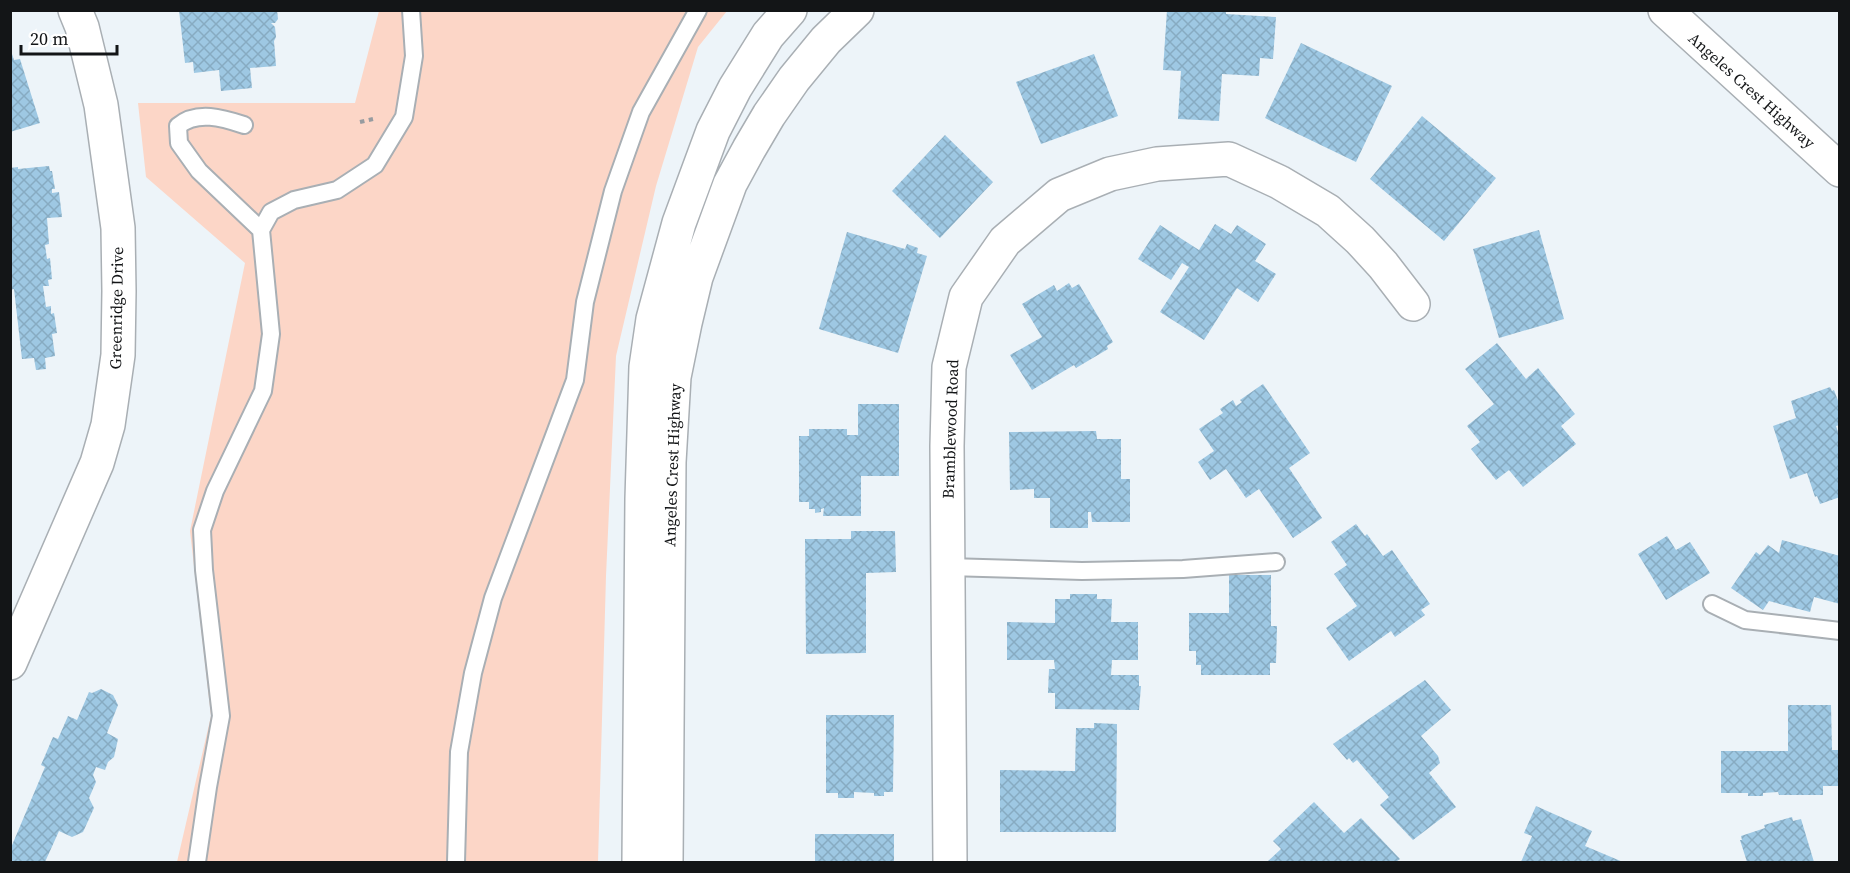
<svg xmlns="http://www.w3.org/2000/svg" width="1850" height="873" font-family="'Source Serif 4',serif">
<defs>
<pattern id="building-cross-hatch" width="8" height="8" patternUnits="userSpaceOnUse" patternTransform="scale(1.5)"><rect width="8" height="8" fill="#9ec8e3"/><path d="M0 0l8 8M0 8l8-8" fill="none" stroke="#87abc2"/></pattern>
</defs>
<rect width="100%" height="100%" fill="#edf4f9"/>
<path fill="#fcd6c7" d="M 379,11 L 727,11 L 698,47 L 656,186 L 616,356 L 606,576 L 598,862 L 177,862 L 211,716 L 190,531 L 245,263 L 146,177 L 138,103 L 355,103 Z"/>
<path fill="url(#building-cross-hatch)" d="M 179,10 L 277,10 L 278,19 L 275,23 L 271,23 L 275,27 L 276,37 L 274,41 L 276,66 L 250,68 L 252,88 L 221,91 L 219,70 L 194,73 L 193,62 L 185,63 Z
M 1167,10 L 1226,10 L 1226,14 L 1276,17 L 1273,59 L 1260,58 L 1259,76 L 1222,74 L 1219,121 L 1178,119 L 1181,71 L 1163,70 Z
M 1301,43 L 1392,86 L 1356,162 L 1265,118 Z
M 10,54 L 12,54 L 14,60 L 20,59 L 40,123 L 10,132 Z
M 1094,54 L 1118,116 L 1041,144 L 1016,82 Z
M 1422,116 L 1496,178 L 1444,241 L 1370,179 Z
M 945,135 L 993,182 L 940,238 L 892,191 Z
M 49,166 L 50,171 L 52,171 L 55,189 L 52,189 L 52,193 L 59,192 L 62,217 L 47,218 L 49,244 L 45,245 L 47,259 L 50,258 L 52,279 L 48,280 L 49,286 L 43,286 L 46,307 L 51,306 L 51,314 L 54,313 L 57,333 L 52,334 L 55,356 L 45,358 L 46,369 L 36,370 L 34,358 L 22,359 L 14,289 L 10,290 L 10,168 L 18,167 L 18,169 Z
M 1215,224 L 1231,234 L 1237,225 L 1266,244 L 1255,261 L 1276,274 L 1258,302 L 1237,288 L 1204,340 L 1160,312 L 1189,267 L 1182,263 L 1171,280 L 1138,259 L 1160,225 L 1199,250 Z
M 1539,230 L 1564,319 L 1499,338 L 1473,249 Z
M 847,232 L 905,249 L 907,244 L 918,248 L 917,253 L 927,256 L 898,353 L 819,329 Z
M 1069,283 L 1072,288 L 1079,284 L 1113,342 L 1107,346 L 1108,349 L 1076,368 L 1074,365 L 1032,390 L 1010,355 L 1042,337 L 1022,304 L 1054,285 L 1057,291 Z
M 1497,343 L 1526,379 L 1538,368 L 1575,414 L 1561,426 L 1576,444 L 1523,487 L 1509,470 L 1496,480 L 1471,449 L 1480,442 L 1467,426 L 1494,404 L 1465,369 Z
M 1263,384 L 1310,453 L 1289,468 L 1322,518 L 1293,538 L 1259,489 L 1246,498 L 1226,469 L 1210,480 L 1198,462 L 1214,451 L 1199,429 L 1223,413 L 1220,409 L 1233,400 L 1236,406 L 1242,402 L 1240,400 Z
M 1830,387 L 1832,391 L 1834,390 L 1840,406 L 1840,425 L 1836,426 L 1840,438 L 1840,497 L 1820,504 L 1817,496 L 1815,497 L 1807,473 L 1790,479 L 1773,426 L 1796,418 L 1791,401 Z
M 858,404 L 899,404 L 899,476 L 861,476 L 861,516 L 823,516 L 824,508 L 821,509 L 821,512 L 815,513 L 815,509 L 809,509 L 809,502 L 799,502 L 799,436 L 809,436 L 809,429 L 847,429 L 847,435 L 858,435 Z
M 1096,431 L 1097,439 L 1121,439 L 1121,479 L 1130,479 L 1130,522 L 1092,522 L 1091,512 L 1088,512 L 1088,528 L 1050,528 L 1050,498 L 1034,498 L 1034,489 L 1010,490 L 1009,432 Z
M 1356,524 L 1365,536 L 1367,534 L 1383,556 L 1392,550 L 1430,604 L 1421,610 L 1425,615 L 1395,637 L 1391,631 L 1349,661 L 1326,628 L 1357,606 L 1334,574 L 1347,565 L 1331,542 Z
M 851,531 L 895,531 L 896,572 L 866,573 L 866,653 L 806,654 L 805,539 L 851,539 Z
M 1667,536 L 1676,550 L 1690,542 L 1710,573 L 1666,600 L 1638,554 Z
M 1782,540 L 1840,556 L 1840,604 L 1814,597 L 1810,612 L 1769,601 L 1763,610 L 1731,588 L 1756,552 L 1760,555 L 1768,545 L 1779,553 Z
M 1229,575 L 1271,575 L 1271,626 L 1277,626 L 1276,663 L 1270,663 L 1270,675 L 1201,675 L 1201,665 L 1196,665 L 1196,651 L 1189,651 L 1189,613 L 1229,613 Z
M 1070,594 L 1097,594 L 1097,599 L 1112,599 L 1111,622 L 1138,622 L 1138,660 L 1112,660 L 1111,675 L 1139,675 L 1139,686 L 1141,686 L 1139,710 L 1055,709 L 1055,693 L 1048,693 L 1049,669 L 1055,669 L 1054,660 L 1007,660 L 1007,622 L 1055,623 L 1055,599 L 1070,599 Z
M 1425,680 L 1451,710 L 1421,736 L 1438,756 L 1440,763 L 1429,773 L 1456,807 L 1413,840 L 1380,805 L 1389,797 L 1357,760 L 1353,763 L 1349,758 L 1347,760 L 1333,744 Z
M 101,689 L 113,695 L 118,705 L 107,733 L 118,739 L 114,757 L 108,762 L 105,770 L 96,767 L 93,775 L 96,782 L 89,798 L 94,808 L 83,832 L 72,837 L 59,831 L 45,862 L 15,862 L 10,860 L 10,850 L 45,767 L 41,765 L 53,737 L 58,739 L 68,716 L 77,720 L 89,692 L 92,693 Z
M 1788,705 L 1831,705 L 1832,750 L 1840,750 L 1840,786 L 1823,786 L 1823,795 L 1779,795 L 1778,792 L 1763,793 L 1763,796 L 1748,796 L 1748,793 L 1721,793 L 1721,751 L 1788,751 Z
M 826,715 L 894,715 L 893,792 L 884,792 L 884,796 L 874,796 L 874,793 L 854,792 L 854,798 L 838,798 L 838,793 L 826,793 Z
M 1094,723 L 1117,724 L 1116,832 L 1000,832 L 1000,770 L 1075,771 L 1076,728 L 1094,728 Z
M 1314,802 L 1344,833 L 1361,818 L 1400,859 L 1396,862 L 1267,862 L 1281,849 L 1273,841 Z
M 1536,806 L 1592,831 L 1585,846 L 1623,862 L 1521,862 L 1532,836 L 1524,833 Z
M 1792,817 L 1793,821 L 1801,819 L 1814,862 L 1747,862 L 1740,840 L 1742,840 L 1741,836 L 1765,828 L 1764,825 Z
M 815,834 L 894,834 L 894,862 L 815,862 Z"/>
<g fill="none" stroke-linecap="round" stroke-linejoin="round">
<g stroke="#a9afb4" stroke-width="20">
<path id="lane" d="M 244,125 C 223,118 197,110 178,126 L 179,143 L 199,171 L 261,230
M 948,567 L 1082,571 L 1183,569 L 1276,562
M 1712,604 L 1745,620 L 1840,631
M 197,862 L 208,787 L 221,716 L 204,570 L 202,530 L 215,491 L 263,391 L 271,334 L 261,230 L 271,212 L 294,200 L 337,190 L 375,165 L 404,117 L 414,56 L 411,10
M 456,862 L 459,752 L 473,673 L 493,598 L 575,380 L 585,302 L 613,191 L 641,112 L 698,10"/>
</g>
<g stroke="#a9afb4" stroke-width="36">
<path id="street" d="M 10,663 L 97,463 L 108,425 L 118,355 L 119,291 L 118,228 L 101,105 L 82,27 L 75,10
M 950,862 L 947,446 L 949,367 L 966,297 L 1005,241 L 1059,195 L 1110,174 L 1157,164 L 1229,159 L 1279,182 L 1328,211 L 1360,240 L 1383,265 L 1413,304"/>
</g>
<g stroke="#a9afb4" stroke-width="36">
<path id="primary" d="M 1665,10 L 1840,170
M 639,862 L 642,499 L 646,367 L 653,319 L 679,223 L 713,131 L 735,88 L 768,35 L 790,10
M 666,862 L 669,462 L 674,377 L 685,323 L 696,277 L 730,184 L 749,149 L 769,115 L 794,79 L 826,40 L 857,10"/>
</g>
<path stroke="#979ca0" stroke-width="4" stroke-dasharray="4.5 4.5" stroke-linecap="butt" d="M 360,122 L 373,119"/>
<use href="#lane" stroke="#fff" stroke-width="16"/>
<use href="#street" stroke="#fff" stroke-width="33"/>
<use href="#primary" stroke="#fff" stroke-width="33"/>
</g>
<g text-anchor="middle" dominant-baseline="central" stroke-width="5" stroke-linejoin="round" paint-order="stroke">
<g font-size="16" fill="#131517" stroke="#fff">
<text transform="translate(1752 90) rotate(42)">Angeles Crest Highway</text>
<text transform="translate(116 308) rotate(-89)">Greenridge Drive</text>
<text transform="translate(950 429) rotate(-88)">Bramblewood Road</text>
<text transform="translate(672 465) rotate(-88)">Angeles Crest Highway</text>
</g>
</g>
<rect width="1850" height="873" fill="none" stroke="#131517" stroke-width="24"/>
<path d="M21 45v9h96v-9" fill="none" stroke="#131517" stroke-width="3"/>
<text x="30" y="45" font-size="18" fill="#131517" stroke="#ffffff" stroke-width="4.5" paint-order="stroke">20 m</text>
</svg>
